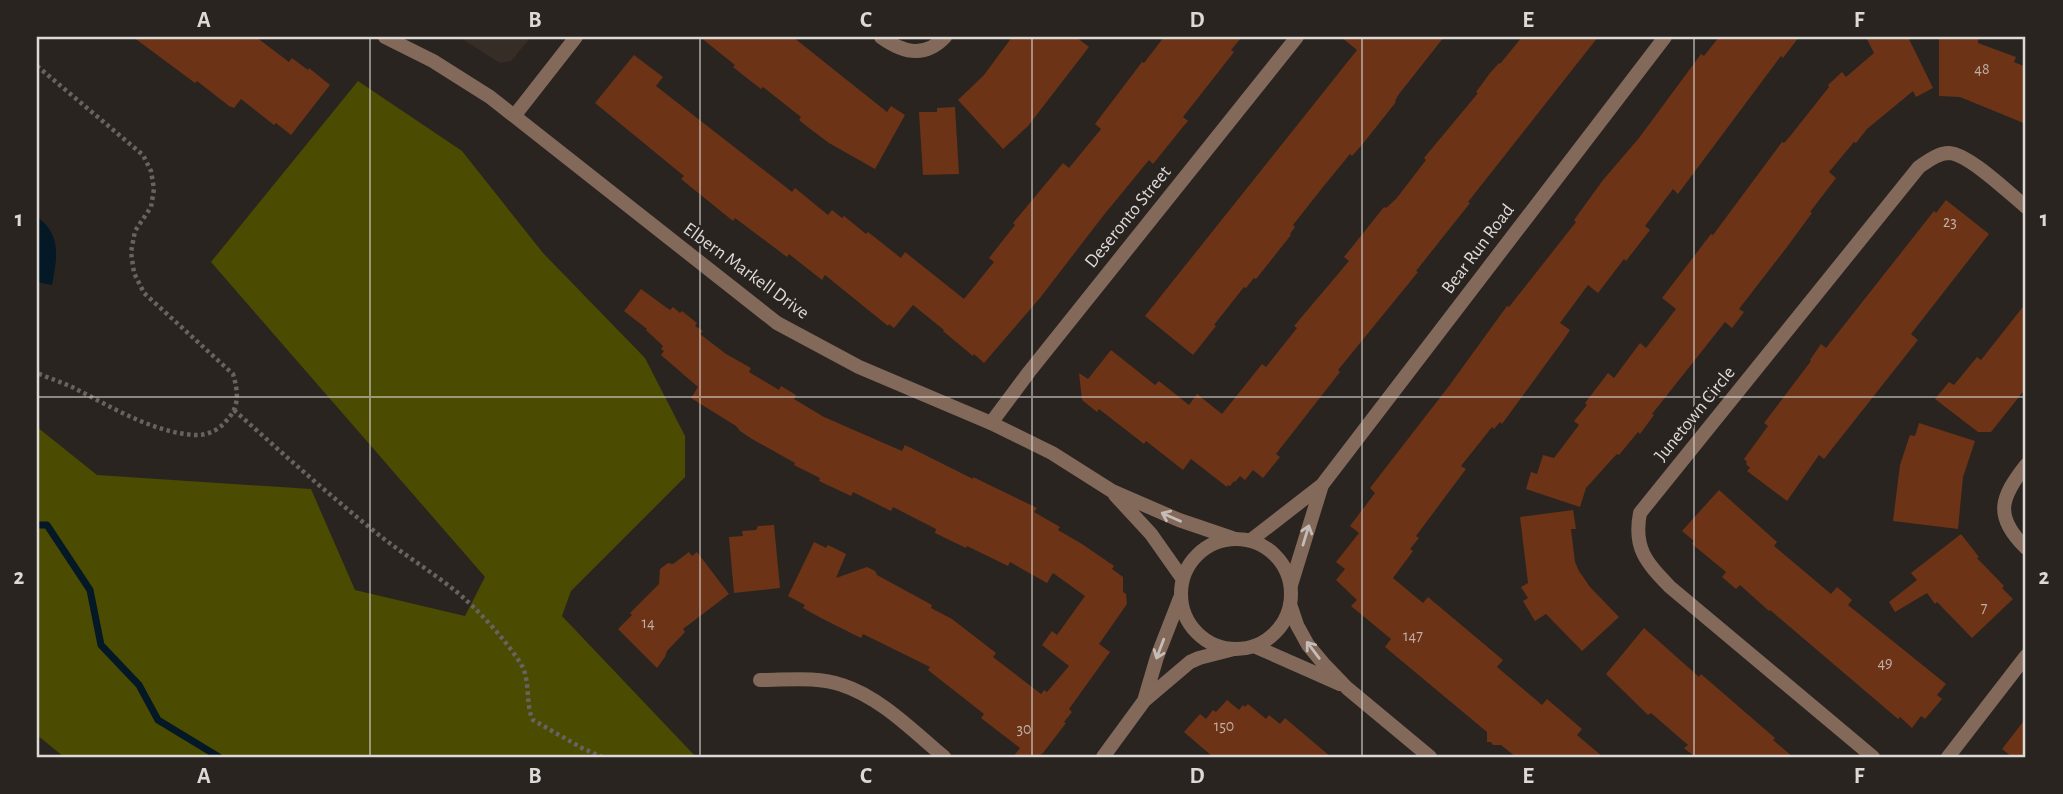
<svg xmlns="http://www.w3.org/2000/svg" width="2063" height="794" font-family="'Alegreya Sans',sans-serif">
<rect width="100%" height="100%" fill="#292420"/>
<path fill="#362d26" d="M 459,37 L 531,37 L 511,61 L 500,63 Z"/>
<path fill="#4b4b01" d="M 358,81 L 462,151 L 543,253 L 645,358 L 685,436 L 685,477 L 571,591 L 562,616 L 696,757 L 64,757 L 37,735 L 37,427 L 97,475 L 311,489 L 355,590 L 465,616 L 485,577 L 211,262 Z"/>
<path fill="#051825" d="M 37,217 C 62,234 57,259 52,285 L 37,282 Z"/>
<g fill="none" stroke-linecap="round" stroke-linejoin="round">
<path stroke="#051825" stroke-width="7" d="M 37,525 L 47,525 L 90,590 L 101,645 L 139,685 L 158,720 L 219,757"/>
</g>
<path fill="#6c3316" d="M 133,37 L 256,37 L 289,62 L 292,58 L 308,70 L 309,68 L 330,85 L 291,135 L 276,123 L 274,125 L 241,99 L 234,108 L 229,106 L 197,81 L 195,83 Z
M 700,37 L 793,37 L 887,112 L 891,106 L 905,115 L 875,169 L 829,143 L 809,128 L 799,120 L 801,117 L 763,87 L 761,89 L 743,75 L 733,67 L 735,65 Z
M 1012,37 L 1076,37 L 1089,47 L 1028,126 L 1003,149 L 958,100 L 984,75 Z
M 1164,37 L 1242,37 L 1231,50 L 1234,52 L 1183,117 L 1188,121 L 1182,128 L 1153,164 L 1149,160 L 1103,216 L 1040,298 L 984,363 L 974,354 L 973,356 L 943,331 L 944,330 L 913,305 L 894,328 L 889,324 L 888,326 L 825,275 L 822,280 L 789,254 L 787,257 L 735,218 L 733,221 L 681,179 L 684,176 L 595,103 L 634,55 L 663,77 L 656,86 L 792,192 L 795,188 L 828,215 L 832,210 L 842,218 L 844,216 L 866,234 L 868,232 L 901,258 L 905,252 L 964,299 L 994,262 L 989,258 L 1015,225 L 1013,223 L 1063,163 L 1069,168 L 1101,129 L 1095,124 L 1142,62 L 1144,63 Z
M 1341,37 L 1444,37 L 1399,94 L 1395,101 L 1396,102 L 1361,146 L 1352,156 L 1350,154 L 1323,187 L 1293,225 L 1295,227 L 1290,234 L 1291,235 L 1256,279 L 1254,278 L 1246,288 L 1244,287 L 1214,325 L 1216,326 L 1193,355 L 1145,316 L 1357,50 Z
M 1522,37 L 1598,37 L 1468,202 L 1470,203 L 1416,271 L 1418,272 L 1338,370 L 1340,372 L 1276,454 L 1280,457 L 1263,478 L 1253,470 L 1245,480 L 1240,476 L 1235,482 L 1234,481 L 1230,486 L 1228,485 L 1227,487 L 1191,459 L 1183,470 L 1146,441 L 1144,444 L 1099,409 L 1097,412 L 1082,400 L 1079,373 L 1088,379 L 1111,350 L 1155,385 L 1159,381 L 1189,405 L 1197,394 L 1222,414 L 1262,364 L 1266,367 L 1297,328 L 1294,326 L 1349,261 L 1344,257 L 1384,207 L 1386,208 L 1396,199 L 1426,160 L 1424,158 L 1478,93 L 1476,92 L 1490,73 L 1499,63 L 1500,64 Z
M 1719,37 L 1799,37 L 1783,58 L 1781,56 L 1678,194 L 1673,189 L 1645,226 L 1650,230 L 1626,261 L 1624,259 L 1598,293 L 1588,285 L 1560,323 L 1570,330 L 1562,342 L 1502,424 L 1500,422 L 1494,429 L 1492,427 L 1461,466 L 1466,469 L 1416,536 L 1419,538 L 1410,549 L 1413,551 L 1393,578 L 1423,603 L 1428,597 L 1503,660 L 1497,667 L 1542,705 L 1547,699 L 1582,729 L 1577,735 L 1603,757 L 1516,757 L 1501,745 L 1493,745 L 1491,742 L 1487,742 L 1487,732 L 1385,647 L 1391,639 L 1351,606 L 1357,600 L 1336,580 L 1345,569 L 1336,562 L 1359,533 L 1350,526 L 1375,493 L 1370,488 L 1449,386 L 1507,306 L 1509,307 L 1576,222 L 1574,220 L 1603,180 L 1639,138 L 1701,54 L 1704,56 Z
M 1866,37 L 1908,37 L 1933,88 L 1916,97 L 1913,91 L 1867,129 L 1856,143 L 1854,142 L 1829,172 L 1836,178 L 1810,212 L 1812,213 L 1787,247 L 1739,309 L 1744,312 L 1732,328 L 1725,322 L 1652,414 L 1654,415 L 1640,434 L 1638,432 L 1619,455 L 1617,454 L 1614,457 L 1586,488 L 1580,507 L 1526,489 L 1531,472 L 1537,474 L 1543,455 L 1554,458 L 1579,425 L 1574,421 L 1587,405 L 1585,403 L 1608,373 L 1614,378 L 1640,343 L 1646,348 L 1676,309 L 1662,298 L 1711,234 L 1713,235 L 1782,142 L 1784,143 L 1791,135 L 1829,87 L 1828,85 L 1842,72 L 1846,77 L 1874,53 Z
M 1939,37 L 1978,37 L 1978,43 L 2016,57 L 2014,62 L 2026,67 L 2026,124 L 1960,97 L 1939,96 Z
M 955,107 L 959,174 L 923,175 L 919,112 L 937,112 L 937,108 Z
M 1946,200 L 1989,234 L 1911,334 L 1918,340 L 1824,459 L 1819,455 L 1787,501 L 1747,471 L 1750,468 L 1746,464 L 1747,462 L 1744,459 L 1768,426 L 1764,423 L 1811,361 L 1810,360 L 1821,344 L 1826,348 L 1934,211 L 1936,213 Z
M 641,289 L 667,308 L 670,310 L 673,307 L 680,313 L 682,311 L 697,323 L 695,326 L 703,331 L 700,334 L 726,354 L 751,368 L 749,372 L 779,390 L 781,386 L 796,395 L 794,399 L 824,417 L 902,451 L 905,445 L 973,479 L 973,477 L 1037,508 L 1034,512 L 1060,527 L 1058,530 L 1082,544 L 1114,566 L 1112,569 L 1123,577 L 1123,592 L 1126,594 L 1127,604 L 1099,644 L 1110,652 L 1069,709 L 1072,712 L 1064,722 L 1066,723 L 1043,753 L 1037,757 L 1013,757 L 1020,748 L 981,718 L 984,714 L 928,670 L 930,667 L 863,634 L 861,638 L 821,618 L 803,608 L 805,605 L 788,596 L 814,542 L 826,548 L 828,545 L 846,554 L 836,578 L 867,567 L 875,571 L 877,575 L 932,605 L 931,608 L 952,619 L 996,653 L 993,657 L 1041,694 L 1044,690 L 1047,692 L 1069,666 L 1042,645 L 1052,631 L 1057,635 L 1085,596 L 1053,573 L 1047,583 L 1010,562 L 1008,566 L 967,546 L 966,548 L 935,533 L 936,529 L 893,507 L 891,511 L 853,492 L 851,496 L 819,481 L 820,478 L 794,465 L 795,463 L 752,439 L 740,431 L 736,426 L 691,398 L 698,387 L 661,355 L 664,351 L 661,349 L 663,346 L 646,330 L 647,329 L 624,311 Z
M 2026,303 L 2026,388 L 1991,432 L 1978,432 L 1935,399 L 1949,382 L 1954,385 L 1977,357 L 1981,360 Z
M 1919,423 L 1975,441 L 1963,477 L 1958,529 L 1893,521 L 1900,465 L 1910,435 L 1915,436 Z
M 1719,490 L 1777,542 L 1774,546 L 1831,594 L 1837,587 L 1852,600 L 1848,605 L 1946,684 L 1937,695 L 1942,699 L 1925,719 L 1921,716 L 1912,728 L 1900,717 L 1898,719 L 1770,610 L 1769,611 L 1740,585 L 1736,589 L 1722,577 L 1726,572 L 1692,544 L 1694,541 L 1682,531 Z
M 1573,510 L 1576,529 L 1571,529 L 1575,562 L 1579,571 L 1590,587 L 1619,617 L 1582,651 L 1546,614 L 1535,621 L 1523,601 L 1528,598 L 1521,587 L 1528,583 L 1520,517 Z
M 774,525 L 780,588 L 734,593 L 729,537 L 743,536 L 742,531 L 756,530 L 758,526 Z
M 1961,534 L 1979,557 L 1977,558 L 2004,586 L 2002,588 L 2013,599 L 1972,638 L 1937,602 L 1935,604 L 1927,593 L 1895,612 L 1889,602 L 1917,580 L 1911,573 Z
M 689,552 L 692,556 L 697,552 L 729,594 L 683,629 L 685,632 L 667,651 L 665,657 L 657,668 L 618,629 L 632,615 L 630,613 L 659,584 L 660,569 L 668,563 L 673,564 Z
M 1644,628 L 1699,677 L 1701,674 L 1775,738 L 1773,740 L 1793,757 L 1695,757 L 1684,748 L 1688,745 L 1651,713 L 1648,715 L 1606,674 Z
M 1227,700 L 1239,710 L 1243,705 L 1245,707 L 1248,704 L 1266,719 L 1269,715 L 1280,724 L 1285,718 L 1331,757 L 1213,757 L 1184,732 L 1200,714 L 1206,719 L 1213,710 L 1216,712 Z
M 2026,718 L 2026,757 L 2012,757 L 2002,749 Z"/>
<g fill="none" stroke-linecap="round" stroke-linejoin="round">
<path stroke="#686360" stroke-width="4.5" stroke-dasharray="3.5 3.5" stroke-linecap="butt" d="M 37,66 L 143,155 L 151,171 L 154,189 L 151,207 L 135,231 L 131,252 L 134,273 L 144,293 L 233,374 C 238,391 240,406 227,420 C 219,430 207,436 194,435 C 151,432 110,406 72,387 C 61,382 49,378 37,373
M 234,410 C 282,453 329,495 379,535 C 403,554 429,570 453,589 C 475,606 506,640 521,664 C 531,681 525,705 533,720 L 582,748 L 602,757"/>
<path stroke="#836959" stroke-width="14" d="M 881,37 C 903,53 925,58 945,37
M 515,115 L 576,37
M 991,423 L 1029,372 L 1297,37
M 2026,465 C 2001,497 1993,516 2026,548
M 1251,540 L 1322,485 L 1665,37
M 1291,585 L 1322,485
M 760,680 C 787,680 817,676 842,685 C 880,697 914,732 944,757
M 1144,701 L 1157,657 L 1180,598
M 1103,757 L 1144,701 L 1190,662 L 1199,658 L 1234,649
M 1873,757 L 1670,587 C 1647,563 1633,549 1640,513 L 1919,167 C 1928,161 1938,153 1949,153 C 1969,154 2010,194 2026,207
M 1948,757 L 2026,656"/>
<path stroke="#836959" stroke-width="14" d="M 385,37 L 433,61 L 490,97 L 777,323 L 859,367 L 991,423 L 1052,453 L 1112,491 L 1179,520 L 1232,538
M 1115,495 L 1151,534 L 1182,578
M1181 594a55 55 0 1 1 110 0a55 55 0 1 1-110 0Z
M 1290,604 L 1297,625 L 1308,645 L 1323,663 L 1347,688 L 1430,757
M 1254,646 L 1340,684"/>
</g>
<defs><path id="oneway-shaft" d="M-6 0H5M1.5-3L5.5 0L1.5 3" fill="none" stroke-width="1.6" stroke-linecap="round" stroke-linejoin="round" transform="scale(1.75)"/></defs>
<g stroke="#c6bdb8">
<use href="#oneway-shaft" transform="translate(1171 517) rotate(-156)"/>
<use href="#oneway-shaft" transform="translate(1306 535) rotate(-73)"/>
<use href="#oneway-shaft" transform="translate(1160 649) rotate(111)"/>
<use href="#oneway-shaft" transform="translate(1313 650) rotate(-127)"/>
</g>
<path fill="none" stroke="#ddd9d7" stroke-width="2" stroke-opacity="0.55" d="M 370,37 L 370,757M 700,37 L 700,757M 1032,37 L 1032,757M 1362,37 L 1362,757M 1694,37 L 1694,757M 37,397 L 2026,397"/>
<g text-anchor="middle" dominant-baseline="central" stroke-width="5" stroke-linejoin="round" paint-order="stroke">
<g font-size="16" fill="#c1b0a7">
<text x="1982" y="69">48</text>
<text x="1950" y="222">23</text>
<text x="1984" y="608">7</text>
<text x="648" y="623">14</text>
<text x="1413" y="636">147</text>
<text x="1885" y="663">49</text>
<text x="1224" y="726">150</text>
<text x="1024" y="729">30</text>
</g>
<g font-size="19" fill="#ddd9d7" stroke="#292420">
<text transform="translate(1128 217) rotate(-51)">Deseronto Street</text>
<text transform="translate(1478 249) rotate(-53)">Bear Run Road</text>
<text transform="translate(746 271) rotate(36)">Elbern Markell Drive</text>
<text transform="translate(1695 414) rotate(-51)">Junetown Circle</text>
</g>
</g>
<rect width="2063" height="794" fill="none" stroke="#292420" stroke-width="77"/>
<rect x="38" y="38" width="1986" height="718" fill="none" stroke="#ddd9d7" stroke-width="2.5"/>
<g font-size="23" text-anchor="middle" font-weight="bold" fill="#ddd9d7">
<text x="204" y="27">A</text>
<text x="535" y="27">B</text>
<text x="866" y="27">C</text>
<text x="1197" y="27">D</text>
<text x="1528" y="27">E</text>
<text x="1859" y="27">F</text>
<text x="19" y="226">1</text>
<text x="2044" y="226">1</text>
<text x="19" y="584">2</text>
<text x="2044" y="584">2</text>
<text x="204" y="783">A</text>
<text x="535" y="783">B</text>
<text x="866" y="783">C</text>
<text x="1197" y="783">D</text>
<text x="1528" y="783">E</text>
<text x="1859" y="783">F</text>
</g>
</svg>
